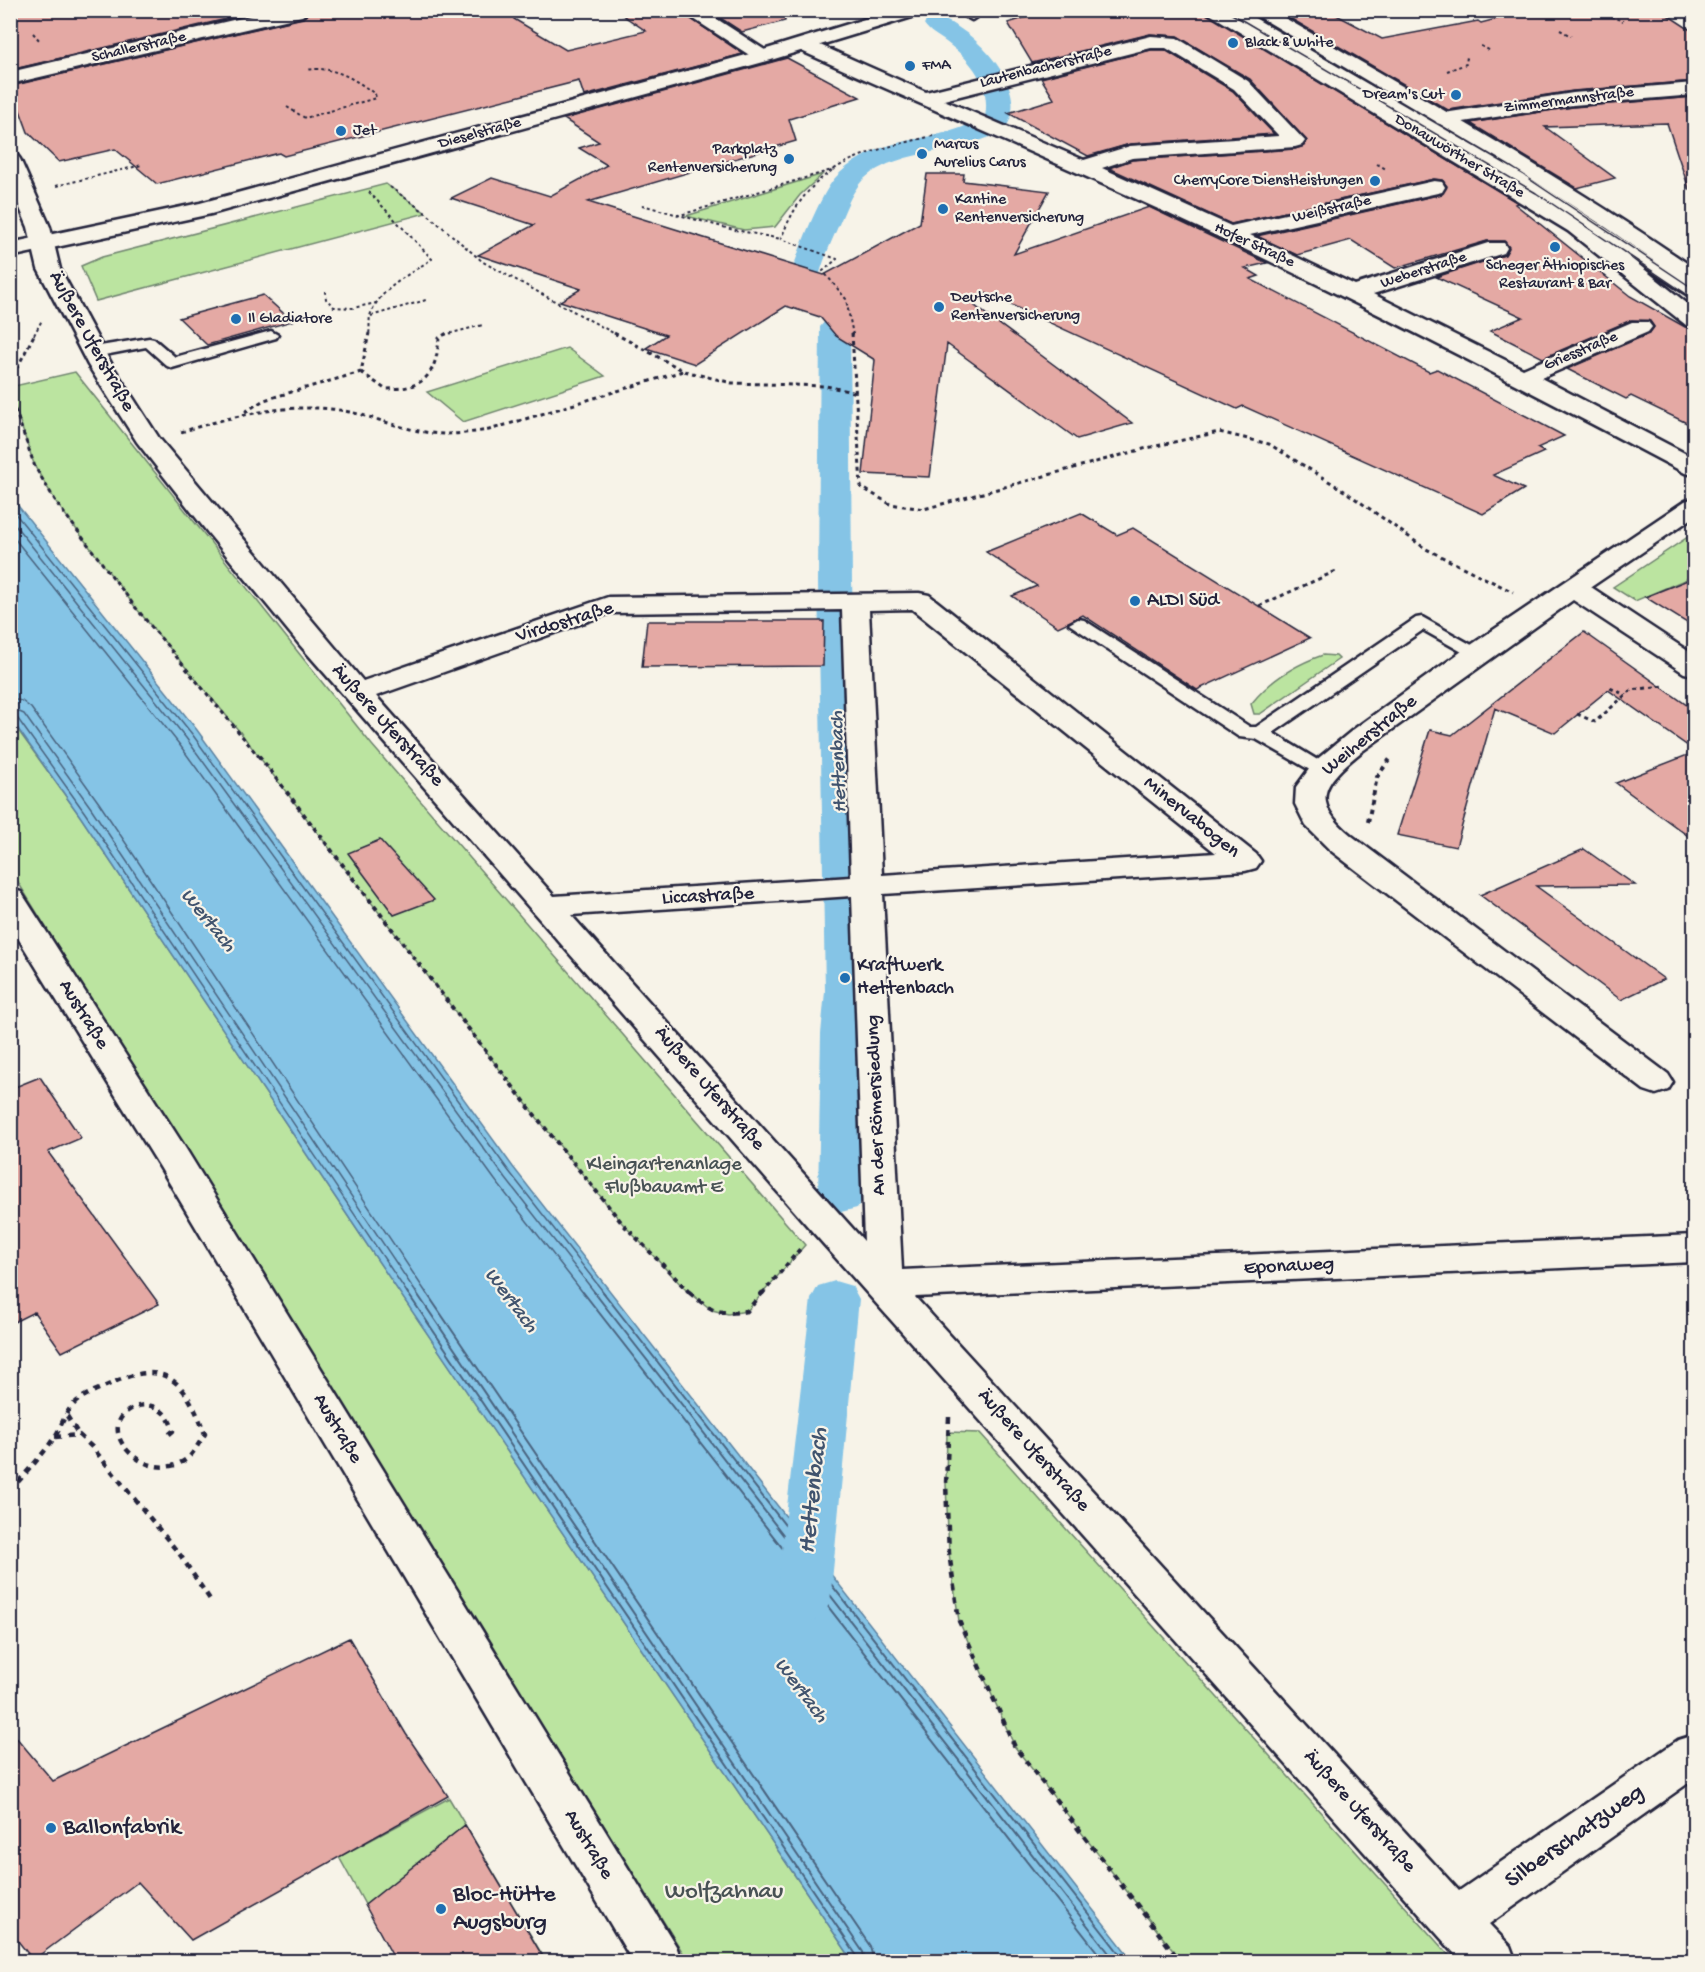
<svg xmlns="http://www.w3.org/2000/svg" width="1705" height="1972" font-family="'Gochi Hand',sans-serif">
<rect width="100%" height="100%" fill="#f7f3e8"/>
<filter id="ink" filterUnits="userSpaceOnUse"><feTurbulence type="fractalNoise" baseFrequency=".0167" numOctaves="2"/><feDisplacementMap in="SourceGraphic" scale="12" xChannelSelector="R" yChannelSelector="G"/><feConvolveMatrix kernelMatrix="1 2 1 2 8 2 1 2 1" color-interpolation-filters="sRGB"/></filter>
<g filter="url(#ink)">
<path fill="#bbe4a0" stroke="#6e836e" stroke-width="1.5" d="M 823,174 L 800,195 L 775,227 L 744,230 L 686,216 Z
M 386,184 L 426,213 L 96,301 L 81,266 L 102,257 Z
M 567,348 L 605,376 L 463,422 L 427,392 Z
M 75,372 L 372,745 L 805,1245 L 747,1311 L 728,1314 L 712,1310 L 685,1289 L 622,1223 L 534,1114 L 240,732 L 136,608 L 58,505 L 35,467 L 11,395 L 10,387 Z
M 1694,533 L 1694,576 L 1635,601 L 1613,587 Z
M 1323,655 L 1336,656 L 1339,659 L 1260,714 L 1254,714 L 1251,704 C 1270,680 1294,665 1323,655 Z
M 10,719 L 80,816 L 372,1252 L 853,1961 L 688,1961 L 11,871 Z
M 947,1432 L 980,1433 L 1454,1961 L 1181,1961 L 1015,1747 L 959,1621 L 949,1553 L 946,1484 Z
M 449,1798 L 546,1961 L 396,1961 L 339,1857 Z"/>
<path fill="#85c4e6" stroke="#5d83a2" stroke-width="1.5" d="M 11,497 L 197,730 L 513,1167 L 1133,1961 L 853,1961 L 372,1252 L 80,816 L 11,719 Z"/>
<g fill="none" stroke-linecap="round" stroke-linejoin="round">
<path stroke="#4a637f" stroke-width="1.5" d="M 10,507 L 192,734 L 508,1170 L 605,1294
M 10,519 L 186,738 L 503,1175 L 596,1294
M 10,533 L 179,744 L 495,1180 L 584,1294
M 10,699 L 22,701 L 31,708 L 99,803 L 427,1294
M 10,708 L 24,714 L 91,808 L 417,1294
M 10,716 L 18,719 L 85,813 L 408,1294"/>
<path stroke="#4a637f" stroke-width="2" d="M 407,1292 L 857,1956 L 858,1962
M 416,1292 L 863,1952 L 865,1962
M 426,1292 L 870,1946 L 874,1962
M 583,1292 L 1105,1962
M 594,1292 L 1116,1962
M 603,1292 L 1126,1962"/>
<path fill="#85c4e6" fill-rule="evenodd" d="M 936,17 C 968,25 1018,75 1012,110 C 1011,116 1010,123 1005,127 C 988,142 963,145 941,150 C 914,156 872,162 856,189 C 849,199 845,211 840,222 C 832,240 824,258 819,277 L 826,288 L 822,294 C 805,298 799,292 790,278 C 796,256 820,195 835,178 C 849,162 873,150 894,144 C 927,136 954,134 985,117 C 991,84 972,61 946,42 C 938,36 929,32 924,24 L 928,19 Z
M 835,318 L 845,321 L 850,327 L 852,582 L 867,991 L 863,1034 L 864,1196 L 857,1208 L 841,1212 L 825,1208 L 818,1196 L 821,1034 L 825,991 L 818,582 L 820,327 L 825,321 Z
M 835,1281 L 852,1286 L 859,1299 L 830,1602 L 822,1618 L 803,1624 L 784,1618 L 776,1602 L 811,1299 L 818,1286 Z"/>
</g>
<path fill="#e4a9a4" stroke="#22223b" stroke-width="1.5" d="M 10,10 L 264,10 L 10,70 Z
M 313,10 L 513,10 L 514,19 L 566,50 L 646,31 L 615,10 L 678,10 L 743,54 L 584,96 L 579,81 L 284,156 L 279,153 L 157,184 L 115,149 L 59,162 L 28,132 L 11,86 L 303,18 Z
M 708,10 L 784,10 L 785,21 L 742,32 Z
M 1049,10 L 1201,10 L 1518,203 L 1515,204 L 1630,296 L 1685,327 L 1695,329 L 1695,427 L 1631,396 L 1626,399 L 1567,369 L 1649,334 L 1654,327 L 1650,321 L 1631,320 L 1543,358 L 1490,331 L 1523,317 L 1436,277 L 1505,255 L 1509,247 L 1504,241 L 1487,241 L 1395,268 L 1351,240 L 1297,255 L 1257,236 L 1442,194 L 1447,186 L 1442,180 L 1434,179 L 1231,224 L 1109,168 L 1132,160 L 1295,149 L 1304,146 L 1307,141 L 1250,79 L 1177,36 L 1150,34 L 1032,63 L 1008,23 Z
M 1276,10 L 1327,10 L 1382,39 L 1478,21 L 1481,23 L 1531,10 L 1660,10 L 1695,33 L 1695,81 L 1573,91 L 1448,110 Z
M 1151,50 L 1165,50 L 1233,91 L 1274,134 L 1130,144 L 1088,156 L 1008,113 L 1054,99 L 1041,78 Z
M 787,58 L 860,97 L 789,119 L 796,141 L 588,202 L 824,275 L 920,223 L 927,174 L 964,174 L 963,181 L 1049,191 L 1014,254 L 1149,207 L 1267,263 L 1245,268 L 1259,276 L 1250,279 L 1429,372 L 1437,369 L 1564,436 L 1537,448 L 1544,452 L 1493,475 L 1524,489 L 1483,514 L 1243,406 L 1237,409 L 983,292 L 975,306 L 1132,423 L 1077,439 L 947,344 L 930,477 L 863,474 L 875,360 L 836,336 L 820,317 L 786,306 L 695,364 L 646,348 L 666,335 L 560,301 L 581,289 L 478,255 L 534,225 L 451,198 L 492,178 L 550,196 L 607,165 L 579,148 L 599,142 L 564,119 Z
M 1695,97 L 1695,188 L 1689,189 L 1667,123 L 1545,127 L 1615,178 L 1577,188 L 1470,123 L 1573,107 Z
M 263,295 L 292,321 L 207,345 L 179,318 Z
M 1081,513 L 1117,535 L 1133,528 L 1310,638 L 1197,690 L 1083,615 L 1058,627 L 1012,596 L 1037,586 L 986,552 Z
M 1695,577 L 1695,628 L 1645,597 Z
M 647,621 L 824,621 L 823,666 L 642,667 Z
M 1584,632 L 1695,711 L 1695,751 L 1608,690 L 1555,733 L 1495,708 L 1456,847 L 1397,835 L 1430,730 L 1452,735 Z
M 1695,752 L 1695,841 L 1616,783 Z
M 380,840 L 434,900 L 394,915 L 348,853 Z
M 1584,849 L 1635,885 L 1536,886 L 1664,979 L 1621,1000 L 1480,895 Z
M 40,1077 L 81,1138 L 48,1152 L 159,1304 L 62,1352 L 34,1312 L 10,1324 L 10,1089 Z
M 349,1638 L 406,1734 L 448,1796 L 191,1940 L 138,1882 L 33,1960 L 10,1931 L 10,1730 L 53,1781 Z
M 465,1825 L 546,1962 L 396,1962 L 365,1905 Z"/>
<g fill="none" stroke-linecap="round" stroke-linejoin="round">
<g stroke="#22223b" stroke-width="5">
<path id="service" d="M 953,10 L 970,10 L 978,16 L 972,20 Z
M 1226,10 L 1241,10 L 1547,189 L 1694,287 L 1694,297 L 1689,296 L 1537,195 Z
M 271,331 L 278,335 L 276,338 L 172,368 L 167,366 L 146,347 L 94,357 L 86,352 L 94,347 L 149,338 L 154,339 L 175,357 Z
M 1422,617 L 1486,653 L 1477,658 L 1471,657 L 1423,630 L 1273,733 L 1329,767 L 1331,771 L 1322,777 L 1256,739 L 1239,737 L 1069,624 L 1078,619 L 1084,620 L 1250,727 L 1256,727 L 1416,618 Z"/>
</g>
<g stroke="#22223b" stroke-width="5">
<path id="minor" d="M 276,10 L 311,10 L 302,16 L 10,84 L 10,72 Z
M 680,10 L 703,10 L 774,56 L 771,60 L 757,60 Z
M 1151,36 L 1177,38 L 1248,81 L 1305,141 L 1302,145 L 1295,147 L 1132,158 L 1102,168 L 1231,226 L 1434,181 L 1442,182 L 1445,187 L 1442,192 L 1250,235 L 1355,285 L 1488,243 L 1504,243 L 1507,248 L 1504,253 L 1373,294 L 1523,369 L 1632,322 L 1648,322 L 1652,327 L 1648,332 L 1541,378 L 1694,458 L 1694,475 L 1685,473 C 1532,392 1378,312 1221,238 C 1081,172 939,113 797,49 L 794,45 L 804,39 L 811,41 L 926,92 ZM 1151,48 L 1166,48 L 1234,89 L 1279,136 L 1130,146 L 1084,160 L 944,100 Z
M 1694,83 L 1694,95 L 1573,105 L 1444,125 L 1437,123 L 1434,119 L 1437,115 L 1444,113 L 1573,93 Z
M 10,153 L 17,155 L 20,159 L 50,227 L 60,269 L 112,365 L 159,438 L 363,681 L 608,597 L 919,593 L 929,595 L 1256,854 L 1261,861 L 1256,868 L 1245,871 L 883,894 L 902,1270 L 1694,1235 L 1694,1262 L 915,1297 L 1459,1891 L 1678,1740 L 1694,1735 L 1694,1779 L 1489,1924 L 1510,1946 L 1516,1962 L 1462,1962 L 811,1230 L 299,644 L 208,533 L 137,442 L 88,365 L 38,269 L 28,227 L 10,185 ZM 912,609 L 1216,853 L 882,875 L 869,610 ZM 842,610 L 851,877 L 554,896 L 376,696 L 611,613 ZM 852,896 L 864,1241 L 571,915 Z
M 1694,498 L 1694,517 L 1591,587 L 1694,655 L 1694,675 L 1684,673 L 1573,600 L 1361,752 C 1323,783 1309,801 1352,836 L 1668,1074 L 1673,1082 L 1668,1090 L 1656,1094 L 1644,1090 L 1330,850 L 1306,826 L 1295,804 L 1296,787 L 1315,761 L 1354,729 L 1462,651 L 1685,501 Z
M 10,889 L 21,892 L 186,1149 L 676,1946 L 682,1962 L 633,1962 L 160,1167 L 10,925 Z"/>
</g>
<g stroke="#22223b" stroke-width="5">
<path id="secondary" d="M 894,10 L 924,10 L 922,14 L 771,60 L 211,214 L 10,257 L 10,243 L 200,203 L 757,52 Z
M 1203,10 L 1226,10 L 1584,221 L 1694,309 L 1694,327 L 1686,325 L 1568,231 Z
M 1248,10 L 1271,10 C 1414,93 1558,174 1694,268 L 1694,285 L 1686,283 L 1607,228 L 1511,166 Z"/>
</g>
<path stroke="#22223b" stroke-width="2" stroke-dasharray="3 3" stroke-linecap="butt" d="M 1594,10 L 1623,21
M 1560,30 L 1571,36
M 33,33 L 40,41
M 1481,46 L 1491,51
M 1447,71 L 1466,64 L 1467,56
M 287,107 L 305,118 L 376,98 L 375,94 C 355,79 332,65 307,70
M 1377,164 L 1386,169
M 56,186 L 142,165
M 390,187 L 426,213 L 483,262 L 617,335
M 369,192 L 432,259 C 411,273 378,290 370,316 C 369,321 370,329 369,335
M 642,205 L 730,229 L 781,239
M 677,216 L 835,169
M 325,291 L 326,299 L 334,307 L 353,308 L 376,303
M 371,316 L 426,300
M 34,335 L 42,320
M 444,335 L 483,325
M 853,335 L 846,299 L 823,271 L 837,259 L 781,239 C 810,161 865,152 937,135"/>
<path stroke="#22223b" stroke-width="3" stroke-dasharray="4 4" stroke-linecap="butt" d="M 614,333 L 684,371 L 732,383 L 826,386 L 857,393
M 852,333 L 861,487 L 890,504 L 924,509 L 1147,448 L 1219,432 L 1269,444 L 1346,492 L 1426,549 L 1513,592
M 361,372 L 385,389 C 424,389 436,376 439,338 L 447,333
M 10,382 L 35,333
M 10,395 L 35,467 L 58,505 L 136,608 L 260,758
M 245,412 L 264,400 L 361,372 L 369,333
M 181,432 C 229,417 279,404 331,409 C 363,412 393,427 425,432 C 446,436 468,433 489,430 L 683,371
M 1259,606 L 1336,571
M 1610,688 L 1626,695
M 1577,714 L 1595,722 L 1631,690 L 1664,686"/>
<path stroke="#22223b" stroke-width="4" stroke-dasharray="4.5 4.5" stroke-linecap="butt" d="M 259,756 L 534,1114 L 622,1223 L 691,1294
M 1368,822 L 1377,777 L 1390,759
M 762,1294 L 801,1248"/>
<path stroke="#22223b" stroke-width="4.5" stroke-dasharray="6 6" stroke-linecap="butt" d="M 689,1292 C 711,1310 718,1316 747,1311 L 763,1292
M 67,1416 L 79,1435
M 949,1417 L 946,1484 L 949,1553 L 959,1621 L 1015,1747 L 1181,1962
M 55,1437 L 79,1435 L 92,1447 L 181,1556 L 211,1601
M 10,1491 C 25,1474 41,1457 54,1438 C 61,1428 64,1415 72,1406 C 82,1395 95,1391 108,1385 C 165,1357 185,1380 205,1434 C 200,1441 195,1451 189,1457 C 152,1489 94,1434 128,1411 C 148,1397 169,1410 173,1431 L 167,1436"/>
<use href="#service" fill="#f7f3e8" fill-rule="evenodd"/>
<use href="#minor" fill="#f7f3e8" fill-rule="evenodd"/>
<use href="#secondary" fill="#f7f3e8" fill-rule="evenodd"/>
<path stroke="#22223b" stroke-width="1.5" d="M 1225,10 L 1536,193 L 1694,299
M 1529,179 L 1694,289"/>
</g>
</g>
<g fill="#1f6fb2" stroke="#f7f3e8" stroke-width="2">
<circle cx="1233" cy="43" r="6"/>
<circle cx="910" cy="66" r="6"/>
<circle cx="1456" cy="95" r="6"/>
<circle cx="341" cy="131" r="6"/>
<circle cx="922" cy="154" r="6"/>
<circle cx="789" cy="159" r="6"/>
<circle cx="1375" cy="181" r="6"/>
<circle cx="943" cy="209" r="6"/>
<circle cx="1555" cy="247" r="6"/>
<circle cx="939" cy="307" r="6"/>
<circle cx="236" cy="319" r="6"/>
<circle cx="1135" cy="601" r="6"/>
<circle cx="845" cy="978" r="6"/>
<circle cx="51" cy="1828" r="6"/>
<circle cx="441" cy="1909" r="6"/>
</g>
<g text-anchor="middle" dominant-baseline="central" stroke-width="4.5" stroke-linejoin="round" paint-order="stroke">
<g font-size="16" fill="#22223b" stroke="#f7f3e8" text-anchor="start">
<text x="1245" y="43">Black &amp; White</text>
<text x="922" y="66">FMA</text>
<text x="1444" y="95" text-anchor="end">Dream's Cut</text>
<text x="353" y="131">Jet</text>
<text x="934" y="145">Marcus<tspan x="934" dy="18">Aurelius Carus</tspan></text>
<text x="777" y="150" text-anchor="end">Parkplatz<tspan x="777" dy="18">Rentenversicherung</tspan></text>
<text x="1363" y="181" text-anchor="end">CherryCore Dienstleistungen</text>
<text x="955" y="200">Kantine<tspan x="955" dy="18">Rentenversicherung</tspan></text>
<text x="1555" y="266" text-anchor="middle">Scheger Äthiopisches<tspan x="1555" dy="18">Restaurant &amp; Bar</tspan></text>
<text x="951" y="298">Deutsche<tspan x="951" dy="18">Rentenversicherung</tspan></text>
<text x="248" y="319">Il Gladiatore</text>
</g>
<g font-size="16" fill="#22223b" stroke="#f7f3e8">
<text transform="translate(139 48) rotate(-13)">Schallerstraße</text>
<text transform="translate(1046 68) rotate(-14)">Lautenbacherstraße</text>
<text transform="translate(1569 101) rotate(-7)">Zimmermannstraße</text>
<text transform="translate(480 134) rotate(-15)">Dieselstraße</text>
<text transform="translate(1459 157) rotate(31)">Donauwörther Straße</text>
<text transform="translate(1332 210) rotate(-13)">Weißstraße</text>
<text transform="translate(1254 246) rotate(25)">Hofer Straße</text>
<text transform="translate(1424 271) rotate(-18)">Weberstraße</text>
<text transform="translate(1581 352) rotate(-23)">Griesstraße</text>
</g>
<g font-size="20" fill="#22223b" stroke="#f7f3e8">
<text transform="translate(91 342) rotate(61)">Äußere Uferstraße</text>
<text transform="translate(565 623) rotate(-17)">Virdostraße</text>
<text transform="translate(387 726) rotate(48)">Äußere Uferstraße</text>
<text transform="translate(1370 736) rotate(-39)">Weiherstraße</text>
<text transform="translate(1191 818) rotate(39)">Minervabogen</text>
<text transform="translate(708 897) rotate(-3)">Liccastraße</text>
<text transform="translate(83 1015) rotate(58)">Austraße</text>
<text transform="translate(709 1089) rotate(49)">Äußere Uferstraße</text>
<text transform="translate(877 1105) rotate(-92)">An der Römersiedlung</text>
<text transform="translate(1289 1267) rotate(-3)">Eponaweg</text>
<text transform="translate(337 1429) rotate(59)">Austraße</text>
<text transform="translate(1033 1451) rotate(48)">Äußere Uferstraße</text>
<text transform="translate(1359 1812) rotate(48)">Äußere Uferstraße</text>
<text transform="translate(588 1845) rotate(59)">Austraße</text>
</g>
<g font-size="20" fill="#22223b" stroke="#f7f3e8" text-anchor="start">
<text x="1147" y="601">ALDI Süd</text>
<text x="857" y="966">Kraftwerk<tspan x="857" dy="23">Hettenbach</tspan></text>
</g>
<g font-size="20" fill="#485254" stroke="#f7f3e8">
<text x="664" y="1165">Kleingartenanlage<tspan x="664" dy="23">Flußbauamt E</tspan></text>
</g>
<g font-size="21" font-style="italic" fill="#40536e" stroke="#f7f3e8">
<text transform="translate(840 762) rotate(-92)">Hettenbach</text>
<text transform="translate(207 921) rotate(51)">Wertach</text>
<text transform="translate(510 1301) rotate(53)">Wertach</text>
<text transform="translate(800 1691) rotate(53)">Wertach</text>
</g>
<g font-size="24" fill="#22223b" stroke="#f7f3e8" text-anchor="start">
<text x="63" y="1828">Ballonfabrik</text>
<text x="453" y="1895">Bloc-Hütte<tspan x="453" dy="28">Augsburg</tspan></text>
</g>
<g font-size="24" fill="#22223b" stroke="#f7f3e8">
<text transform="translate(1575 1837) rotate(-35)">Silberschatzweg</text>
</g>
<g font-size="24" fill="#485254" stroke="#f7f3e8">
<text x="724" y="1892">Wolfzahnau</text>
</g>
<g font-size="26" font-style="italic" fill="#40536e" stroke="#f7f3e8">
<text transform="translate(815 1491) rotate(-84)">Hettenbach</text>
</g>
</g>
<rect width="1705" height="1972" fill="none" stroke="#f7f3e8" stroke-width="36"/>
<rect x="18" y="18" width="1669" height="1936" fill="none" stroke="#22223b" stroke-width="2" filter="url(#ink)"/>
</svg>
